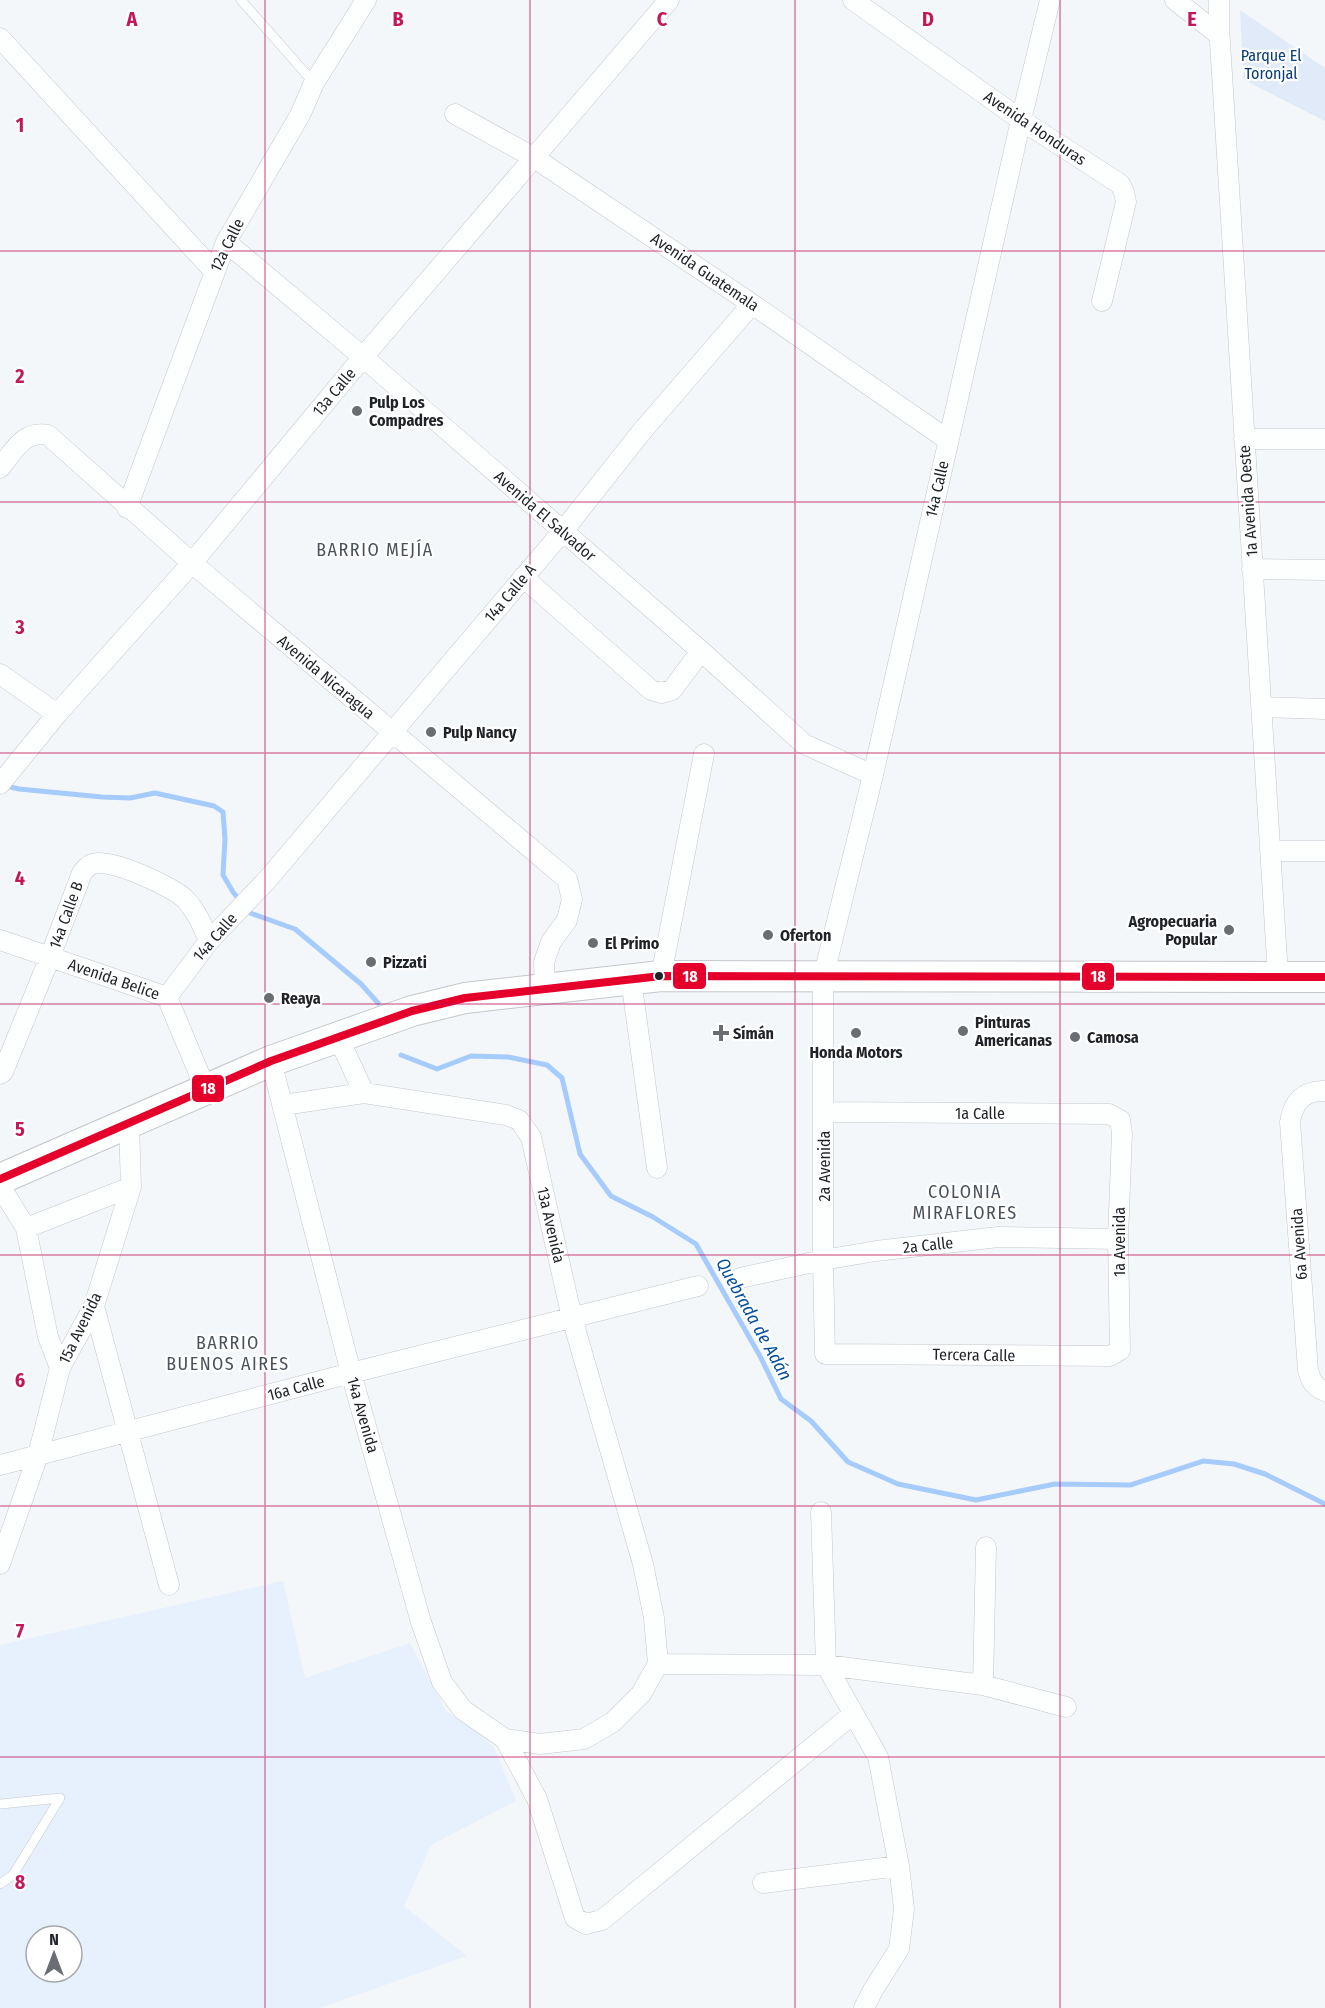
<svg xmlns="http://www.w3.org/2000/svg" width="1325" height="2008" font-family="'Fira Sans Condensed',sans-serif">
<rect width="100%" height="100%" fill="#f4f7fa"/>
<path fill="#e7f0fd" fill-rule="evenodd" d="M 283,1581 L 305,1678 L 410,1643 L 446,1711 L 477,1731 L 494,1747 L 516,1801 L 431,1845 L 404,1906 L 467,1956 L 320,2008 L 0,2008 L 0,1645 ZM 36,1936 L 72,1936 L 72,1972 L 36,1972 Z"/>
<path fill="#e0eaf8" d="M 1240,10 L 1325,68 L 1325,121 L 1244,80 Z"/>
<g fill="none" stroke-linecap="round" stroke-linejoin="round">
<path stroke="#a6cbfd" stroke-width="5" d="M 6,786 L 19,789 L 102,797 L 130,798 L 155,793 L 214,806 L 223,812 L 225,839 L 223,875 L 233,892 L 250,913 L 295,929 L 361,984 L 378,1003
M 401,1055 L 437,1069 L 471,1056 L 508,1057 L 547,1065 L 562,1078 L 580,1154 L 611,1196 L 653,1217 L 696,1244 L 760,1356 L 781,1399 L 811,1421 L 848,1462 L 898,1484 L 976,1500 L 1055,1484 L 1130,1485 L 1203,1461 L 1234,1464 L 1265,1474 L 1325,1504"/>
<g stroke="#c4c7cb" stroke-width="10">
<path id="lane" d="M 241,0 L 314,83
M 0,1884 L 13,1875 L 60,1798 L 1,1804"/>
</g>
<g stroke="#c4c7cb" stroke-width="21">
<path id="street" d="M 853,0 L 1021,120 L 1120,184 L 1124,192 L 1126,202 L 1102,301
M 1175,0 L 1219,35
M 1219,0 L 1219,26 L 1278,976
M 0,38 L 214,271
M 455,114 L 533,157 L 752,304 L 948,440
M 226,242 L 363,357 L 701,651 L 804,744 L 873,775
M 1244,439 L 1325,439
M 0,468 C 14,451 23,430 48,435 L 192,563 L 567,879 L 572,899 L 567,920 L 551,942 L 544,962 L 545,988
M 127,508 L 226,242 L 300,115 L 314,83 L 366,0
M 1252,569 L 1325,570
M 523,577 L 651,690 L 661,693 L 672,690 L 701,651
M 0,674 L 57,714
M 1261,707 L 1325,709
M 0,784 L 57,714 L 192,563 L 363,357 L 669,0
M 1270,851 L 1325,851
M 0,940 L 167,997 L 206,1090
M 661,976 L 704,754
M 631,979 L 657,1168
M 167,997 L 209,941 L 267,880 L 563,531 L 643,430 L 752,304
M 338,1037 L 364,1093
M 271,1061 L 351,1373 L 421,1622 L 442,1682 L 463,1710 L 505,1739 L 537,1799 L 575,1918 L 586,1924 L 602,1920 L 853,1714
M 0,1074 L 3,1072 L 50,957 L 82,873 C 84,870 89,865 92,864 C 109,857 174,887 186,900 C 197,912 203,927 209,941
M 1325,1091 C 1304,1090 1293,1102 1290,1122 L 1308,1370 C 1311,1381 1314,1387 1325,1391
M 283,1105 L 364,1093 L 506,1115 L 519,1120 L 531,1137 L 572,1318 L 643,1564 L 654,1618 L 658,1664 L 641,1694 L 613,1722 L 584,1739 L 540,1744 L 505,1739
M 824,1112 L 1109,1114 L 1120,1120 L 1122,1133 L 1118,1239 L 1120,1350 L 1110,1356 L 825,1354 L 823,1260 L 823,978 L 873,775 L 1021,120 L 1050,0
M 0,1186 L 26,1228 L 48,1337 L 60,1368
M 26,1228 L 131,1187
M 740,1278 L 823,1260 L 876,1251 L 998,1237 L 1118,1239
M 94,1306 L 169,1585
M 0,1465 L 351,1373 L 698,1286
M 821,1512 L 826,1665 L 878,1757 L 899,1866 L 904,1909 L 899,1949 L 873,1990 L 864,2008
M 0,1564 L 38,1455 L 60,1368 L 94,1306 L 131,1187 L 129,1123
M 658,1664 L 826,1665 L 983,1685 L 1066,1707
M 983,1685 L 986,1547
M 763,1883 L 899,1866"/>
</g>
<g stroke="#c4c7cb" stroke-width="32">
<path id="primary" d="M 0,1179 L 271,1061 L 412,1011 L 465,998 L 661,976 L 1325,977"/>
</g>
<use href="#lane" stroke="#fdfefe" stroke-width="9"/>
<use href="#street" stroke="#fdfefe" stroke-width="20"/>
<use href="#primary" stroke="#fdfefe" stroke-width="30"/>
<g stroke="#fff" stroke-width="12">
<path id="bus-1" d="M 0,1179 L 271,1061 L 412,1011 L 465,998 L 661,976 L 1325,977"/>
</g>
<use href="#bus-1" stroke="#e4002b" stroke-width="8"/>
</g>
<path fill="none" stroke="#c2185b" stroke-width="1.5" stroke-opacity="0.55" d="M 265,0 L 265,2008M 530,0 L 530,2008M 795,0 L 795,2008M 1060,0 L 1060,2008M 0,251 L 1325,251M 0,502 L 1325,502M 0,753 L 1325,753M 0,1004 L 1325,1004M 0,1255 L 1325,1255M 0,1506 L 1325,1506M 0,1757 L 1325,1757"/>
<g fill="#6a6d72" stroke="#fff" stroke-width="2">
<circle cx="357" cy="411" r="6"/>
<circle cx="431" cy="732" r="6"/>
<circle cx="1229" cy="930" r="6"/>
<circle cx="768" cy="935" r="6"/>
<circle cx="593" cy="943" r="6"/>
<circle cx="371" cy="962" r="6"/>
<circle cx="269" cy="998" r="6"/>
<circle cx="963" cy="1031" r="6"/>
<path d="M718 1024h6v6h6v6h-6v6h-6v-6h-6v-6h6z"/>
<circle cx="856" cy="1033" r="6"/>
<circle cx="1075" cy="1037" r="6"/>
</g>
<circle fill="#1f2328" stroke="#fff" stroke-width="2" cx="659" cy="976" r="5"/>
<g text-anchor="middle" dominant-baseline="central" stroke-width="4.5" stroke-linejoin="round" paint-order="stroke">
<g font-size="16" fill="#093e7a" stroke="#fff">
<text x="1271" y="55">Parque El<tspan x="1271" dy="18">Toronjal</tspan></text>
</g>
<g font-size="16" fill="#1f2328" stroke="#fff">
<text transform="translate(1035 128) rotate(34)">Avenida Honduras</text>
<text transform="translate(227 245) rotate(-64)">12a Calle</text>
<text transform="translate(705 272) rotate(34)">Avenida Guatemala</text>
<text transform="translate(334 392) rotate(-50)">13a Calle</text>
<text transform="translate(937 489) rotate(-77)">14a Calle</text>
<text transform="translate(1248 501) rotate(-94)">1a Avenida Oeste</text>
<text transform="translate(545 516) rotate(41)">Avenida El Salvador</text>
<text transform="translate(510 593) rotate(-50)">14a Calle A</text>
<text transform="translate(326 677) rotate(40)">Avenida Nicaragua</text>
<text transform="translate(66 915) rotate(-70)">14a Calle B</text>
<text transform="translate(215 937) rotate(-49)">14a Calle</text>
<text transform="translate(114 979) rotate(19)">Avenida Belice</text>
<text x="980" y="1113">1a Calle</text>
<text transform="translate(824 1166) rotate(-90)">2a Avenida</text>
<text transform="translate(551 1225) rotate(77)">13a Avenida</text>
<text transform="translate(1119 1242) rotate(-90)">1a Avenida</text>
<text transform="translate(1299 1244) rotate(-94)">6a Avenida</text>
<text transform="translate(928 1245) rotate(-6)">2a Calle</text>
<text transform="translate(80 1328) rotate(-64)">15a Avenida</text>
<text transform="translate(974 1355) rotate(1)">Tercera Calle</text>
<text transform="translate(296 1388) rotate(-15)">16a Calle</text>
<text transform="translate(363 1415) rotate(74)">14a Avenida</text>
</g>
<g font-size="16" font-weight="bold" fill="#1f2328" stroke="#fff" text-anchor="start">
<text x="369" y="402">Pulp Los<tspan x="369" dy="18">Compadres</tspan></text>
<text x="443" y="732">Pulp Nancy</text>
<text x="1217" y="921" text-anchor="end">Agropecuaria<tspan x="1217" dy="18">Popular</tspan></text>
<text x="780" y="935">Oferton</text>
<text x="605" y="943">El Primo</text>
<text x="383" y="962">Pizzati</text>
<text x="281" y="998">Reaya</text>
<text x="975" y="1022">Pinturas<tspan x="975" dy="18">Americanas</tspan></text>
<text x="733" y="1033">Símán</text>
<text x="1087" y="1037">Camosa</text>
<text x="856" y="1052" text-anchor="middle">Honda Motors</text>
</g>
<g font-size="18" letter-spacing="1.5" fill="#49515c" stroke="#fff">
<text x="375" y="550">BARRIO MEJÍA</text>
<text x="965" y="1192">COLONIA<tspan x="965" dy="21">MIRAFLORES</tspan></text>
<text x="228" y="1343">BARRIO<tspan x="228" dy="21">BUENOS AIRES</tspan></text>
</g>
<g font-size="18" font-style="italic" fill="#054f9e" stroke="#fff">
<text transform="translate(754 1319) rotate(61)">Quebrada de Adán</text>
</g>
</g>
<g font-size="20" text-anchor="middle" font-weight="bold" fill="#c2185b" stroke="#fff" stroke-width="4.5" stroke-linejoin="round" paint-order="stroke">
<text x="132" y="26">A</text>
<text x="398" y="26">B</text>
<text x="662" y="26">C</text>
<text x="928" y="26">D</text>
<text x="1192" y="26">E</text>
<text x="20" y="132">1</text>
<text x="20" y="383">2</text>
<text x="20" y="634">3</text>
<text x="20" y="885">4</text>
<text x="20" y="1136">5</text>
<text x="20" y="1387">6</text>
<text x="20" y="1638">7</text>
<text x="20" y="1889">8</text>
</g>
<g stroke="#fff" stroke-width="2">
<rect x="672" y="962" width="35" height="28" rx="6" fill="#e4002b"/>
<rect x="1081" y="962" width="34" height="29" rx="6" fill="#e4002b"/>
<rect x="191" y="1074" width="34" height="29" rx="6" fill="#e4002b"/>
</g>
<g font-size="16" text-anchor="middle" font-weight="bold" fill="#fff">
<text x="690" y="982">18</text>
<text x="1098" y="982">18</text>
<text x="208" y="1094">18</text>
</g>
<g transform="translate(54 1954)"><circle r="28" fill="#ffffff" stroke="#a5a7a9" stroke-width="1.5"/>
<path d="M0-4.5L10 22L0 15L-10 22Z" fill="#6a6d72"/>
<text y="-9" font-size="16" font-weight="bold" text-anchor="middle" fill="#1f2328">N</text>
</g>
</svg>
